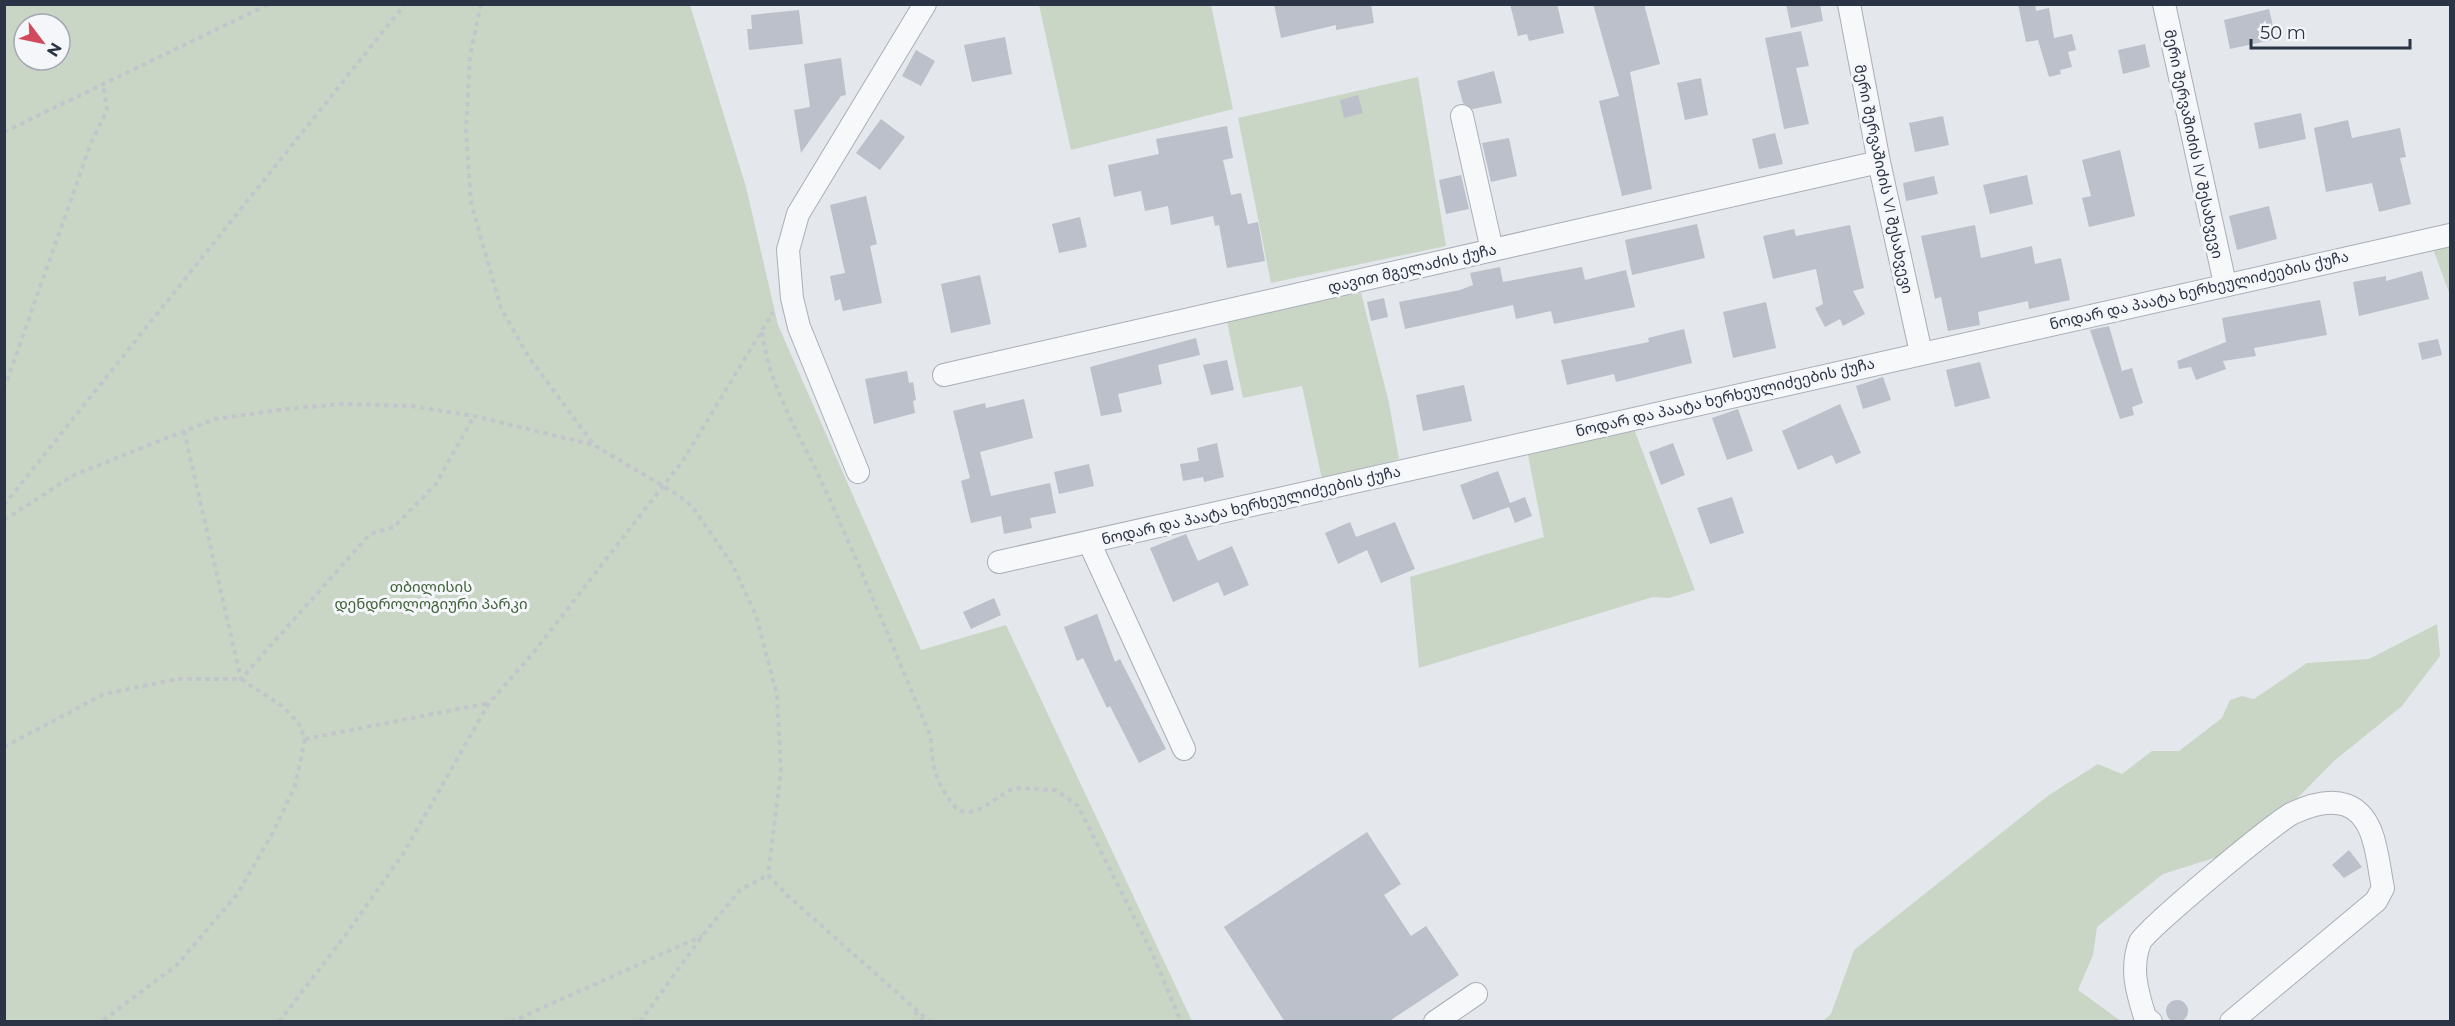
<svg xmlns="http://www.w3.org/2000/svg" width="2455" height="1026" font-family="Montserrat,'Noto Sans Georgian',sans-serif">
<rect width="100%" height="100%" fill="#e4e7ec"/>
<path fill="#c9d6c5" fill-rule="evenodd" d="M 4,5 L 690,5 L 746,187 L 778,325 L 921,650 L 1006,625 L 1192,1021 L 5,1021 ZM 24,24 L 60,24 L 60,60 L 24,60 Z
M 1039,5 L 1211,5 L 1233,109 L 1071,150 Z
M 1418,77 L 1446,246 L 1271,283 L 1238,118 Z
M 2450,245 L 2450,295 L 2433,249 Z
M 1361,293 L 1389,403 L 1399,459 L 1322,479 L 1302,386 L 1243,398 L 1226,317 Z
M 1634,429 L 1695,590 L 1669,598 L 1653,597 L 1419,668 L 1410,577 L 1544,537 L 1527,450 Z
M 2437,624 L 2440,656 L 2402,706 L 2334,761 L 2249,847 L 2163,874 L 2097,927 L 2093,955 L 2078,990 L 2121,1021 L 1822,1022 L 1831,1014 L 1854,950 L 2049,795 L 2098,764 L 2122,774 L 2152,751 L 2179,751 L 2222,718 L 2230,700 L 2242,696 L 2254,699 L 2307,663 L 2369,659 Z"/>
<path fill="#bbc0ca" d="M 1274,4 L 1371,4 L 1374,23 L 1336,30 L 1336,25 L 1281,38 Z
M 1510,4 L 1557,4 L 1564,33 L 1529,41 L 1527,34 L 1518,36 Z
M 1593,4 L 1644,4 L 1660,64 L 1630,72 L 1652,189 L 1622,196 L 1599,101 L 1619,96 Z
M 1786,4 L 1820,4 L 1823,21 L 1791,28 Z
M 2018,4 L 2035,4 L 2036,11 L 2049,8 L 2054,38 L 2072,34 L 2076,50 L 2068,52 L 2072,67 L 2060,70 L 2061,74 L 2049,77 L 2038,40 L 2026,42 Z
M 2269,9 L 2276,39 L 2230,49 L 2224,20 Z
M 799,10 L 803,44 L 749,50 L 747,29 L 752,29 L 751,15 Z
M 1801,31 L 1809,66 L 1796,68 L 1809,124 L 1784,129 L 1765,38 Z
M 1005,37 L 1012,74 L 972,82 L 964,45 Z
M 2145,44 L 2150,67 L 2123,74 L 2118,50 Z
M 916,50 L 935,61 L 921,86 L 902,76 Z
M 841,58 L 846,95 L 841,96 L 801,153 L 794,110 L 810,107 L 804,64 Z
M 1494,71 L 1502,103 L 1473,109 L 1463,103 L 1457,81 Z
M 1701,78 L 1708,115 L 1685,120 L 1677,83 Z
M 1358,95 L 1363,113 L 1344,118 L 1340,100 Z
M 2301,113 L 2306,139 L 2259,149 L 2254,123 Z
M 1943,116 L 1949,145 L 1915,152 L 1909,123 Z
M 881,119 L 905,137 L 880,170 L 856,153 Z
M 2348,120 L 2352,138 L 2400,128 L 2406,157 L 2400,158 L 2411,204 L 2379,212 L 2372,183 L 2326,192 L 2314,128 Z
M 1227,126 L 1233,158 L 1223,160 L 1231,195 L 1241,193 L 1248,224 L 1258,222 L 1265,261 L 1227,268 L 1219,225 L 1215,226 L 1213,216 L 1171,225 L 1168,206 L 1145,211 L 1141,191 L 1114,197 L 1108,165 L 1159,154 L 1156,139 Z
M 1775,133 L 1783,164 L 1759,169 L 1752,139 Z
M 1509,138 L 1517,176 L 1491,182 L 1482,143 Z
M 2120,150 L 2135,216 L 2089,227 L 2082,198 L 2091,196 L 2082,160 Z
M 1461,175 L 1469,209 L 1446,214 L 1439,180 Z
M 2027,175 L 2033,204 L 1990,214 L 1983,185 Z
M 1934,176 L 1938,194 L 1906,201 L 1903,183 Z
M 866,196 L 877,244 L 870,246 L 882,303 L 843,311 L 840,299 L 835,301 L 830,276 L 845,273 L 830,205 Z
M 2269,206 L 2277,239 L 2237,250 L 2229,216 Z
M 1080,217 L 1087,247 L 1059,253 L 1052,224 Z
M 1697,224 L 1705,258 L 1632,275 L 1625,240 Z
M 1850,225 L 1864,288 L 1853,291 L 1865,314 L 1843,326 L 1840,319 L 1825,327 L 1815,308 L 1823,304 L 1816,269 L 1773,279 L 1763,236 L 1794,229 L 1796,236 Z
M 1975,225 L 1981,258 L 2032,246 L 2035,264 L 2061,258 L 2070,300 L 2029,309 L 2028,301 L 1978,312 L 1980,325 L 1948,331 L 1941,297 L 1935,299 L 1921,236 Z
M 1500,267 L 1503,282 L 1582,267 L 1585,280 L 1626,270 L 1635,307 L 1554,324 L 1551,311 L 1516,319 L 1513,305 L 1405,329 L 1399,302 L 1460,290 L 1473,285 L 1470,273 Z
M 2422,271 L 2429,299 L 2359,316 L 2353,282 L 2386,276 L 2386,281 Z
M 980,275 L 991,324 L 951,333 L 941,284 Z
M 1384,298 L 1388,317 L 1371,321 L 1367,302 Z
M 2320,300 L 2327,335 L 2254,348 L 2256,356 L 2223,361 L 2226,369 L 2196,380 L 2191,367 L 2179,369 L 2177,361 L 2226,342 L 2222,318 Z
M 1766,302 L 1776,348 L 1733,358 L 1723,312 Z
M 2109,326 L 2122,371 L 2132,368 L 2143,403 L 2132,407 L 2134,415 L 2120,419 L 2090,330 Z
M 1684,329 L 1692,363 L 1616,382 L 1614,374 L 1567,385 L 1561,360 L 1649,342 L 1648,338 Z
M 1196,338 L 1200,355 L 1158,365 L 1162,384 L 1118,394 L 1122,412 L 1101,416 L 1090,367 Z
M 2438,339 L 2442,355 L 2422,360 L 2418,343 Z
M 1227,360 L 1234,390 L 1211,395 L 1203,365 Z
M 1980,362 L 1990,398 L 1955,407 L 1946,370 Z
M 907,371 L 909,383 L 913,382 L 916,400 L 913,401 L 915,413 L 874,424 L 865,379 Z
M 1883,377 L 1891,400 L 1863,409 L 1856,386 Z
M 1464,385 L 1472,421 L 1423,431 L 1416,395 Z
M 1024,399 L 1033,438 L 980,452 L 991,496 L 1050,483 L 1056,513 L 1030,518 L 1032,528 L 1004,534 L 1001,516 L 971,523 L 961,481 L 970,478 L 953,411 L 985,403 L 986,408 Z
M 1840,404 L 1861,453 L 1836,464 L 1832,455 L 1798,470 L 1782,431 Z
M 1738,409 L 1753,451 L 1727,460 L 1712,418 Z
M 1217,443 L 1224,477 L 1204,482 L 1203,477 L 1183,481 L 1180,464 L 1199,461 L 1197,448 Z
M 1673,443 L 1685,475 L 1661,485 L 1649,452 Z
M 1089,464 L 1094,486 L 1059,494 L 1054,472 Z
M 1498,471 L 1510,503 L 1525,497 L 1532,516 L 1515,523 L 1509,507 L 1473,520 L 1460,485 Z
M 1732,497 L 1744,533 L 1710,544 L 1697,508 Z
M 1350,522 L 1356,537 L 1395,522 L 1415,569 L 1381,583 L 1367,550 L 1338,564 L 1325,533 Z
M 1186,534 L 1198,561 L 1232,546 L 1249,585 L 1224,596 L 1218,582 L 1173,602 L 1150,548 Z
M 994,598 L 1001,615 L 971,629 L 963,612 Z
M 1097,614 L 1115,662 L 1120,659 L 1166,749 L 1139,763 L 1110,706 L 1107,708 L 1083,658 L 1077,661 L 1064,627 Z
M 1367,832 L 1401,884 L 1384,895 L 1411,936 L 1426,926 L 1459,975 L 1388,1022 L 1285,1022 L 1224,927 Z
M 2349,850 L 2362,867 L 2344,878 L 2332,865 Z
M2166 1011a11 11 0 1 1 22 0a11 11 0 1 1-22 0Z"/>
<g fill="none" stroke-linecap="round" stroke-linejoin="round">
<g stroke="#a9aeb7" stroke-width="24">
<path id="minor" d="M 1849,4 L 1879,162 L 1921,353
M 2164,4 L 2225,284
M 1462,116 L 1492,250
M 944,375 L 1879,162
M 858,472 L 799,327 L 792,298 L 788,250 L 798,214 L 925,4
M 1089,542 L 1184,749
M 999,562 L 2450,235
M 1435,1022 L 1476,994
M 2151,1022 L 2145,1017 C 2137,992 2130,968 2140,942 C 2144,931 2277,820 2293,813 C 2308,806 2329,799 2346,805 C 2377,816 2377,861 2383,888 L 2376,901 L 2231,1022"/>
</g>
<path stroke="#c2c5cb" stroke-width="4" stroke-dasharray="4.5 4.5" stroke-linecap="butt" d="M 481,4 L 470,56 L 466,130 L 471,203 L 501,308 L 528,356 L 594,445 L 678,495 L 692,506 L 732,564 L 756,615 L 777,695 L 781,771 L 768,875
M 4,132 L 269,4
M 762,332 C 769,388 802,438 825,489 C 862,571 896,654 931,737 C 931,766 938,790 959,811 L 970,812 L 982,808 L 1013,788 L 1056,790 L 1078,806 L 1153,955 L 1181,1022
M 4,389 L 91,143 L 107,110 L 103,83
M 184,431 L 241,679 L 370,534 L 394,527 L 436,484 L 474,416
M 4,505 L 405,4
M 4,520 L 74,475 L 149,445 L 215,419 L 286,409 L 342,404 L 411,406 L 474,416 L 594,445
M 305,739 L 489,703
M 4,747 L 104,694 L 177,679 L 241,679 L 282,706 L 298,722 L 305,739 L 295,786 L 272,834 L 238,893 L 177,965 L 101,1022
M 768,875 L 787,895 L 930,1022
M 915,1011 L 923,1022
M 279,1022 L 347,933 L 403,854 L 489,703 L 534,652 L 684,459 L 773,312
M 511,1022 L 702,936
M 640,1022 L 702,936 L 740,890 L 768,875"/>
<use href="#minor" stroke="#f7f8fa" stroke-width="22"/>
</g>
<g text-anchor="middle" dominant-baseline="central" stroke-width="6" stroke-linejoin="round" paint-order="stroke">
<g font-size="15" fill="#2b3445" stroke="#f4f6f9">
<text transform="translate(2194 144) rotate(78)">მერი შერვაშიძის IV შესახვევი</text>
<text transform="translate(1884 179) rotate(78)">მერი შერვაშიძის VI შესახვევი</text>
<text transform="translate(1412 268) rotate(-13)">დავით მგელაძის ქუჩა</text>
<text transform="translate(2199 290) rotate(-13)">ნოდარ და პაატა ხერხეულიძეების ქუჩა</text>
<text transform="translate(1725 397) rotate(-13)">ნოდარ და პაატა ხერხეულიძეების ქუჩა</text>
<text transform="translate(1251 505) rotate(-13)">ნოდარ და პაატა ხერხეულიძეების ქუჩა</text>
</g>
<g font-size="15" fill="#3f6138" stroke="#f4f6f9">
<text x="431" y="586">თბილისის<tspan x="431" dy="17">დენდროლოგიური პარკი</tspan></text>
</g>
</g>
<rect width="2455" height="1026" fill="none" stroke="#2b3445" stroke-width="12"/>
<g transform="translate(42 42) rotate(122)"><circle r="28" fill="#f4f6f9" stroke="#a4a8b1" stroke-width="1.5"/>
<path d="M0-4.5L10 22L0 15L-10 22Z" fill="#d1495b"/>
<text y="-9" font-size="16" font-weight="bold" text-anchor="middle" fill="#2b3445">N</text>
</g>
<path d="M2251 39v9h159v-9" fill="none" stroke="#2b3445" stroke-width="3"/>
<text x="2260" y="39" font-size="18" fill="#2b3445" stroke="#f4f6f9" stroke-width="4.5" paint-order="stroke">50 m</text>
</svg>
